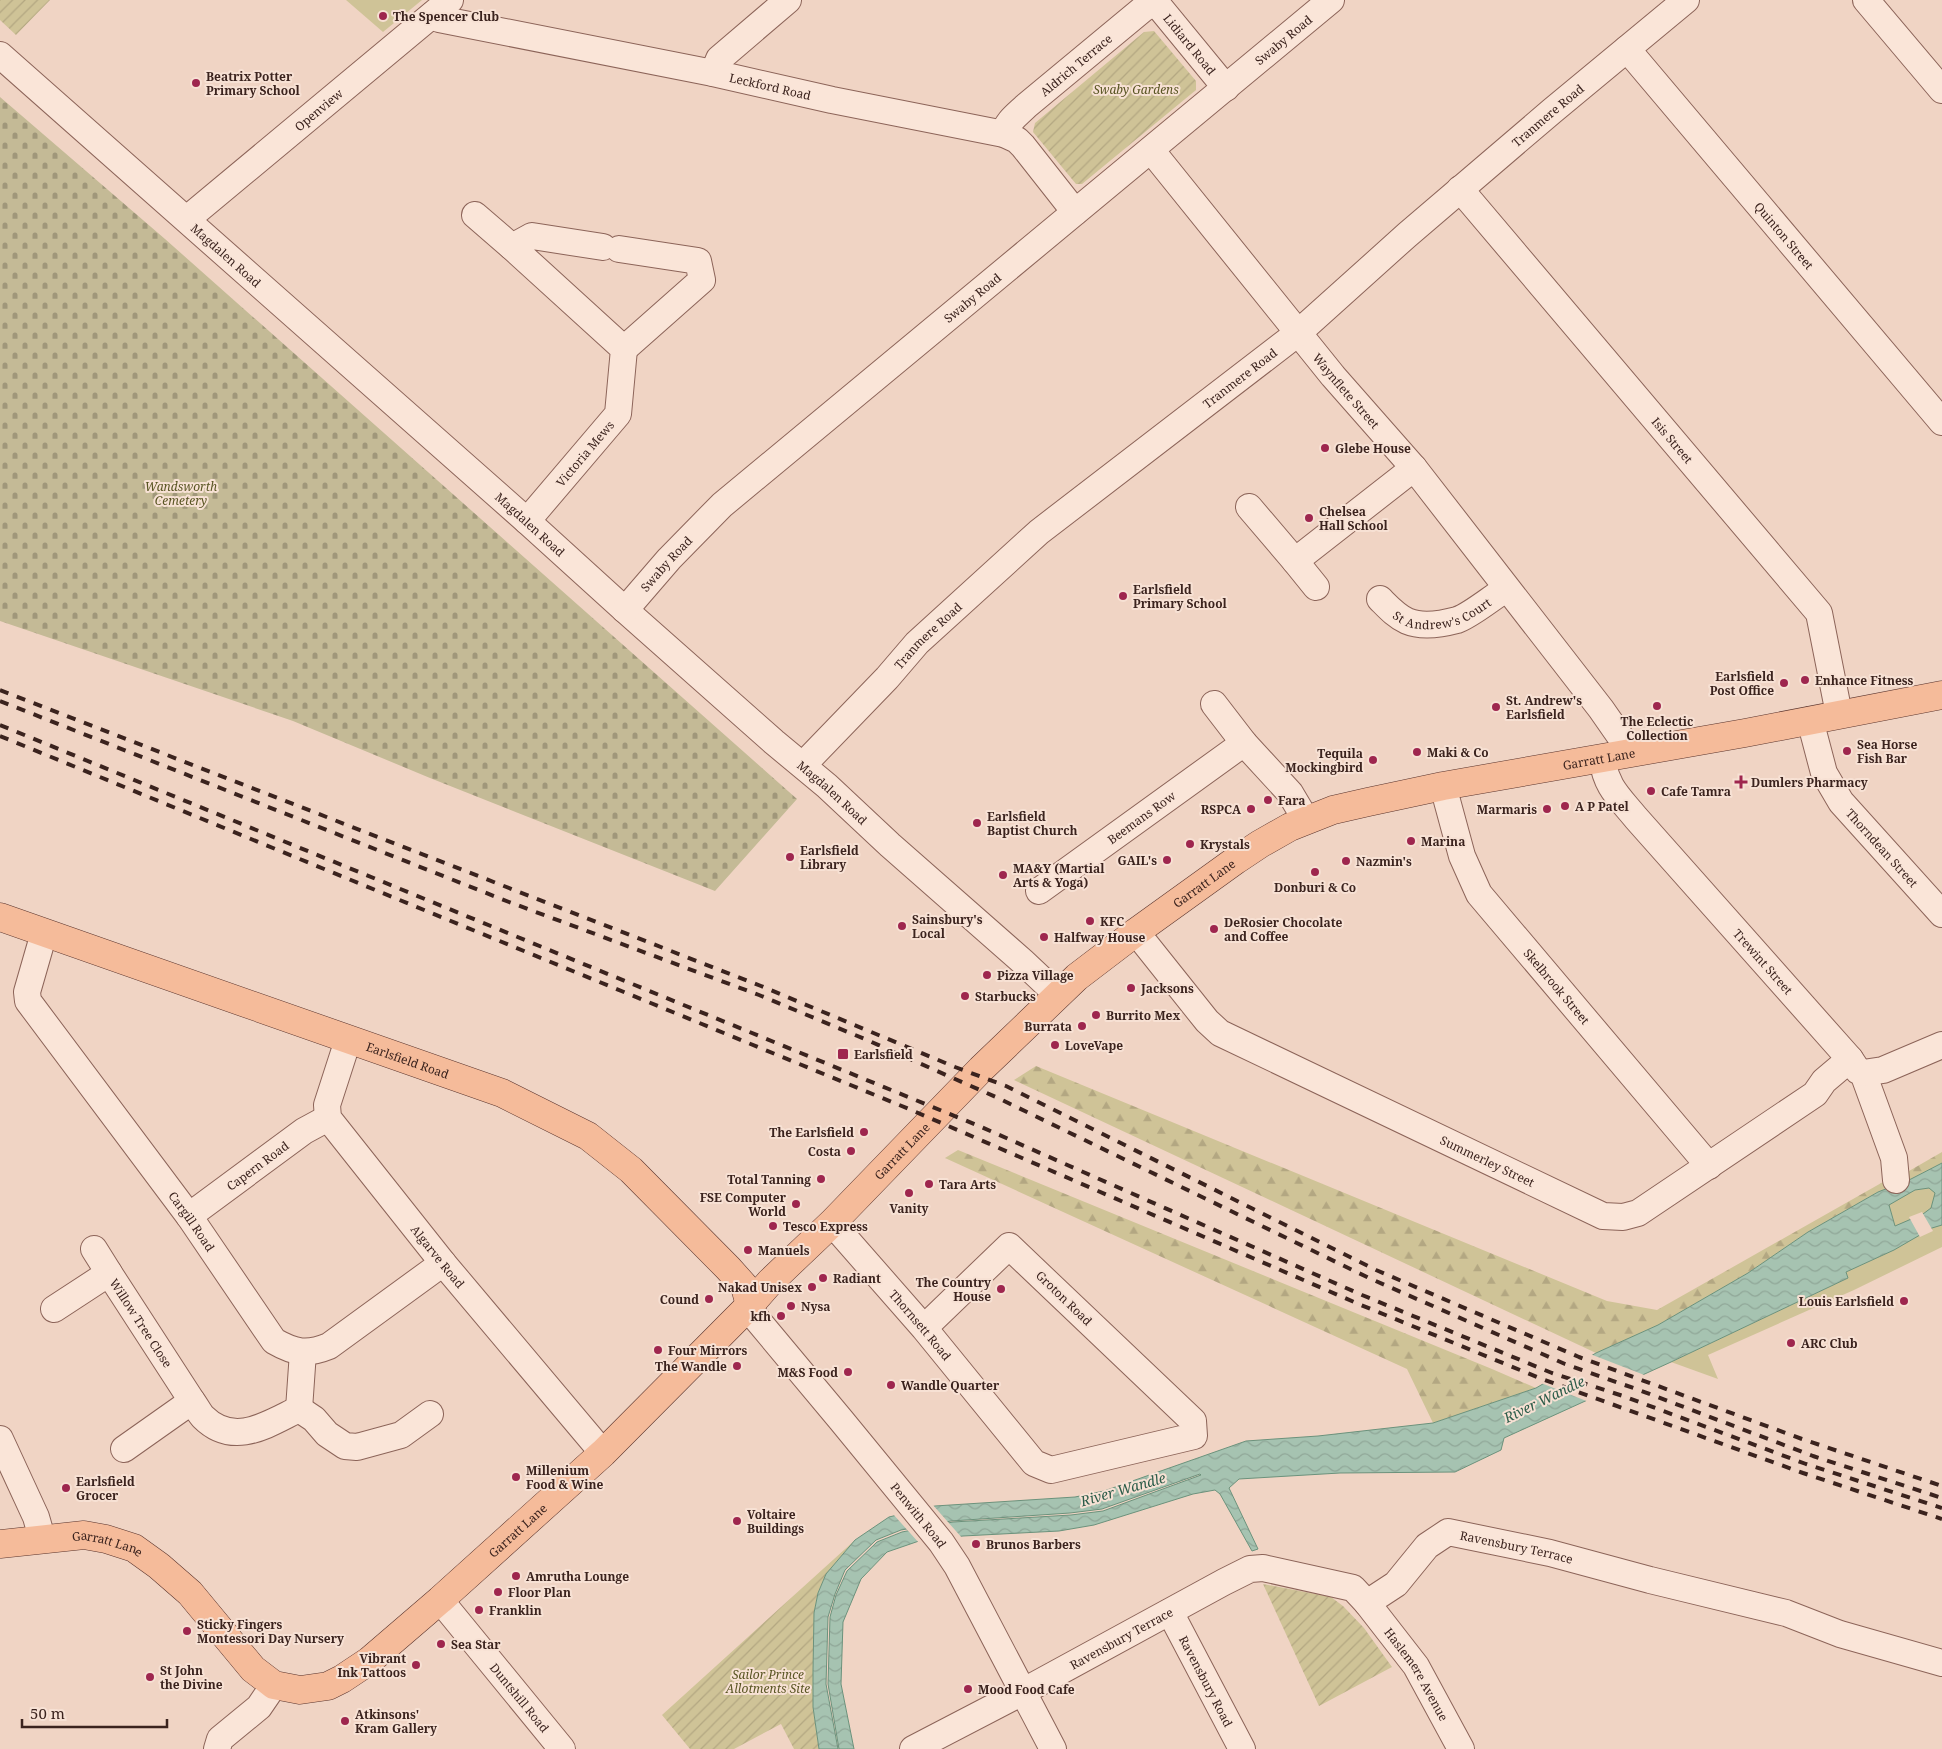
<svg xmlns="http://www.w3.org/2000/svg" width="1942" height="1749" font-family="'Noto Serif',serif">
<defs>
<pattern id="forest-firs" width="22" height="20" patternUnits="userSpaceOnUse" patternTransform="scale(1.25)"><rect width="22" height="20" fill="#cfc397"/><path d="M5 1l3.5 6h-7zM16 11l3.5 6h-7z" fill="#b3a782"/></pattern>
<pattern id="cemetery-stones" width="16" height="16" patternUnits="userSpaceOnUse" patternTransform="scale(1.25)"><rect width="16" height="16" fill="#c4ba96"/><path d="M2 7V4a2 2 0 0 1 4 0v3zM10 15v-3a2 2 0 0 1 4 0v3z" fill="#a0977a"/></pattern>
<pattern id="garden-furrows" width="10" height="10" patternUnits="userSpaceOnUse" patternTransform="scale(1.25)"><rect width="10" height="10" fill="#cfc397"/><path d="M-1 1l2-2M0 10L10 0M9 11l2-2" fill="none" stroke="#b3a782"/></pattern>
<pattern id="water-waves" width="16" height="10" patternUnits="userSpaceOnUse" patternTransform="scale(1.25)"><rect width="16" height="10" fill="#a6c3b1"/><path d="M0 5q4-4 8 0t8 0" fill="none" stroke="#90a798"/></pattern>
</defs>
<rect width="100%" height="100%" fill="#f0d4c4"/>
<path fill="url(#forest-firs)" d="M 1036,1066 L 1607,1301 L 1657,1310 L 1883,1182 L 1909,1171 L 1942,1152 L 1942,1163 L 1911,1179 L 1878,1192 L 1808,1232 L 1748,1273 L 1658,1325 L 1596,1353 L 1014,1080 Z
M 958,1150 L 1492,1369 L 1536,1388 L 1433,1423 L 1407,1369 L 945,1158 Z"/>
<path fill="url(#cemetery-stones)" d="M 0,97 L 165,239 L 797,799 L 715,891 L 430,778 L 293,721 L 0,621 Z"/>
<path fill="#cfc397" d="M 346,0 L 422,0 L 383,32 Z
M 1942,1163 L 1942,1247 L 1854,1290 L 1708,1355 L 1718,1379 L 1671,1362 L 1848,1278 L 1846,1272 L 1885,1254 L 1878,1192 L 1911,1179 Z"/>
<path fill="url(#garden-furrows)" d="M 0,0 L 50,0 L 16,35 L 0,20 Z
M 1154,31 L 1196,81 L 1196,90 L 1082,184 L 1076,184 L 1033,132 L 1035,123 L 1144,32 Z
M 855,1540 L 826,1574 L 818,1593 L 814,1613 L 813,1707 L 819,1749 L 794,1749 L 781,1724 L 734,1749 L 690,1749 L 662,1715 Z
M 1263,1584 L 1331,1597 L 1343,1606 L 1364,1628 L 1392,1667 L 1319,1706 Z"/>
<path fill="url(#water-waves)" stroke="#6c927c" fill-rule="evenodd" d="M 1942,1163 L 1942,1225 L 1932,1228 L 1894,1250 L 1846,1272 L 1848,1278 L 1671,1362 L 1504,1438 L 1501,1450 L 1455,1472 L 1340,1473 L 1239,1479 L 1229,1488 L 1258,1549 L 1252,1551 L 1220,1494 L 1215,1490 L 1193,1494 L 1094,1525 L 1059,1531 L 963,1536 L 919,1541 L 887,1552 L 861,1579 L 843,1622 L 841,1684 L 854,1749 L 839,1749 L 828,1684 L 830,1617 L 836,1595 L 847,1571 L 877,1542 L 902,1532 L 953,1522 L 1071,1515 L 1103,1511 L 1201,1475 L 1200,1474 L 1102,1509 L 1070,1513 L 951,1521 L 901,1530 L 876,1540 L 845,1570 L 835,1594 L 828,1617 L 826,1684 L 838,1749 L 819,1749 L 813,1707 L 813,1671 L 814,1613 L 818,1593 L 826,1574 L 855,1540 L 889,1517 L 935,1506 L 1075,1497 L 1104,1491 L 1246,1441 L 1318,1436 L 1433,1423 L 1536,1388 L 1596,1353 L 1658,1325 L 1748,1273 L 1808,1232 L 1878,1192 L 1911,1179 ZM 1929,1188 L 1935,1193 L 1931,1208 L 1923,1214 L 1895,1226 L 1889,1205 L 1915,1190 Z"/>
<path fill="#f0d4c4" d="M 1922,1212 L 1933,1231 L 1920,1237 L 1909,1217 Z
M 1590,1354 L 1647,1376 L 1589,1402 L 1541,1383 Z
M 932,1504 L 963,1539 L 919,1543 L 893,1514 Z"/>
<g fill="none" stroke-linecap="round" stroke-linejoin="round">
<g stroke="#8c6459" stroke-width="28">
<g id="minor">
<path id="s1" d="M 1156,0 L 1157,4 L 1226,88"/>
<path d="M 1866,0 L 1942,90"/>
<path id="s2" d="M 434,14 L 439,19 L 449,21 L 713,73 L 832,100 L 1004,134 L 1017,140 L 1023,146 L 1075,212"/>
<path id="s3" d="M 1627,49 L 1942,422"/>
<path id="s4" d="M 0,55 L 527,521 L 625,610 L 774,742 L 827,786 L 890,845 L 1022,961 L 1058,995"/>
<path d="M 713,73 L 719,59 L 788,0"/>
<path id="s5" d="M 1004,134 C 1006,122 1018,114 1026,106 L 1143,9 L 1151,4 L 1157,4"/>
<path id="s6" d="M 1151,150 L 1333,376 L 1414,468 L 1601,709 L 1624,742 L 1626,753"/>
<path id="s7" d="M 1460,189 L 1819,613 L 1839,714"/>
<path d="M 475,215 L 512,247"/>
<path id="s8" d="M 187,219 L 450,0"/>
<path d="M 619,249 L 698,261 L 702,280 L 624,349"/>
<path d="M 1249,507 L 1295,561 L 1414,468"/>
<path id="s9" d="M 527,521 L 618,414 L 624,349 L 512,247 L 532,236 L 603,247"/>
<path d="M 1295,561 L 1316,587"/>
<path id="s10" d="M 1380,599 C 1388,607 1396,616 1407,621 C 1421,627 1442,624 1457,620 C 1470,616 1494,596 1506,589"/>
<path id="s11" d="M 625,610 L 669,559 L 722,505 L 1331,0"/>
<path d="M 1214,704 L 1244,743 L 1290,793 L 1306,820"/>
<path id="s12" d="M 1810,720 L 1824,773 L 1841,802 L 1942,914"/>
<path id="s13" d="M 1602,758 C 1606,787 1618,796 1636,818 L 1850,1059 L 1858,1071 L 1863,1073 L 1894,1158 L 1896,1180"/>
<path id="s14" d="M 803,765 L 887,678 L 917,643 L 1039,532 L 1298,333 L 1407,235 L 1552,111 L 1686,0"/>
<path id="s15" d="M 1443,786 L 1462,856 L 1479,894 L 1709,1166"/>
<path id="s16" d="M 1039,891 L 1244,743"/>
<path id="s17" d="M 1136,932 L 1207,1021 L 1220,1033 L 1603,1216 L 1623,1217 L 1638,1213 L 1815,1094 L 1824,1081 L 1850,1059"/>
<path id="s18" d="M 44,933 L 27,992 L 28,1001 L 189,1216 L 274,1341 C 295,1353 307,1355 329,1346 L 443,1263"/>
<path id="s19" d="M 348,1040 L 327,1105 L 328,1118 L 443,1263 L 603,1453"/>
<path d="M 1863,1073 L 1883,1070 L 1942,1045"/>
<path id="s20" d="M 189,1216 L 304,1131 L 328,1118"/>
<path id="s21" d="M 832,1223 L 924,1328 L 1034,1463 L 1051,1470 L 1194,1436 L 1193,1421 L 1009,1246 L 924,1328"/>
<path d="M 94,1249 L 109,1273"/>
<path id="s22" d="M 750,1305 L 755,1317 L 841,1420 L 941,1542 L 957,1566 L 1053,1749"/>
<path id="s23" d="M 54,1309 L 109,1273 L 192,1401"/>
<path d="M 299,1409 L 303,1352"/>
<path d="M 0,1439 L 36,1517 L 42,1538"/>
<path d="M 124,1449 L 192,1401 C 196,1406 199,1413 203,1417 C 234,1448 268,1424 299,1409 L 314,1419 L 327,1434 L 345,1446 L 357,1447 L 401,1435 L 430,1414"/>
<path id="s24" d="M 440,1600 L 562,1749"/>
<path id="s25" d="M 1367,1603 L 1396,1584 L 1427,1546 L 1448,1532 L 1550,1553 L 1650,1580 L 1786,1613 L 1840,1634 L 1942,1663"/>
<path id="s26" d="M 1170,1612 L 1242,1749"/>
<path d="M 217,1749 L 220,1739 L 259,1707 L 274,1685"/>
<path id="s27" d="M 913,1749 L 1013,1697 L 1224,1582 L 1250,1569 L 1263,1568 L 1353,1588 L 1367,1603 L 1416,1666 L 1461,1749"/>
</g>
</g>
<g stroke="#5a342d" stroke-width="29">
<g id="major">
<path id="s28" d="M 0,917 L 502,1093 L 588,1136 L 631,1170 L 728,1268 L 745,1287 L 750,1305"/>
<path id="s29" d="M 0,1544 L 84,1535 L 106,1539 L 134,1548 L 159,1566 L 190,1593 L 253,1669 L 274,1685 L 300,1690 L 328,1686 L 342,1679 L 369,1661 L 440,1600 L 603,1453 L 750,1305 L 770,1282 L 832,1223 L 981,1069 L 1077,977 L 1136,932 L 1236,860 L 1260,844 L 1290,827 L 1333,810 L 1368,802 L 1443,786 L 1745,733 L 1942,695"/>
</g>
</g>
<use href="#minor" stroke="#fae5d8" stroke-width="26"/>
<use href="#major" stroke="#f5bb9a" stroke-width="28"/>
<path stroke="#3b231e" stroke-width="4" stroke-dasharray="9 9" stroke-linecap="butt" d="M 0,690 L 761,986 L 955,1067 L 1006,1086 L 1376,1270 L 1579,1357 L 1802,1439 L 1942,1486
M 0,701 L 509,902 L 759,995 L 867,1040 L 998,1098 L 1369,1278 L 1565,1364 L 1639,1390 L 1813,1456 L 1942,1498
M 0,725 L 979,1126 L 1362,1295 L 1552,1373 L 1623,1396 L 1806,1464 L 1942,1508
M 0,736 L 909,1109 L 1361,1305 L 1542,1379 L 1803,1473 L 1942,1519"/>
</g>
<g fill="#9e264e" stroke="#f7e1d4" stroke-width="2">
<circle cx="383" cy="16" r="5"/>
<circle cx="196" cy="83" r="5"/>
<circle cx="1325" cy="448" r="5"/>
<circle cx="1309" cy="518" r="5"/>
<circle cx="1123" cy="596" r="5"/>
<circle cx="1805" cy="680" r="5"/>
<circle cx="1784" cy="683" r="5"/>
<circle cx="1657" cy="706" r="5"/>
<circle cx="1496" cy="707" r="5"/>
<circle cx="1847" cy="751" r="5"/>
<circle cx="1417" cy="752" r="5"/>
<circle cx="1373" cy="760" r="5"/>
<path d="M1738.5 774.5h5v5h5v5h-5v5h-5v-5h-5v-5h5z"/>
<circle cx="1651" cy="791" r="5"/>
<circle cx="1268" cy="800" r="5"/>
<circle cx="1565" cy="806" r="5"/>
<circle cx="1251" cy="809" r="5"/>
<circle cx="1547" cy="809" r="5"/>
<circle cx="977" cy="823" r="5"/>
<circle cx="1411" cy="841" r="5"/>
<circle cx="1190" cy="844" r="5"/>
<circle cx="790" cy="857" r="5"/>
<circle cx="1167" cy="860" r="5"/>
<circle cx="1346" cy="861" r="5"/>
<circle cx="1315" cy="872" r="5"/>
<circle cx="1003" cy="875" r="5"/>
<circle cx="1090" cy="921" r="5"/>
<circle cx="902" cy="926" r="5"/>
<circle cx="1214" cy="929" r="5"/>
<circle cx="1044" cy="937" r="5"/>
<circle cx="987" cy="975" r="5"/>
<circle cx="1131" cy="988" r="5"/>
<circle cx="965" cy="996" r="5"/>
<circle cx="1096" cy="1015" r="5"/>
<circle cx="1082" cy="1026" r="5"/>
<circle cx="1055" cy="1045" r="5"/>
<rect x="837" y="1048" width="12" height="12" rx="2.5"/>
<circle cx="864" cy="1132" r="5"/>
<circle cx="851" cy="1151" r="5"/>
<circle cx="821" cy="1179" r="5"/>
<circle cx="929" cy="1184" r="5"/>
<circle cx="909" cy="1193" r="5"/>
<circle cx="796" cy="1204" r="5"/>
<circle cx="773" cy="1226" r="5"/>
<circle cx="748" cy="1250" r="5"/>
<circle cx="823" cy="1278" r="5"/>
<circle cx="812" cy="1287" r="5"/>
<circle cx="1001" cy="1289" r="5"/>
<circle cx="709" cy="1299" r="5"/>
<circle cx="1904" cy="1301" r="5"/>
<circle cx="791" cy="1306" r="5"/>
<circle cx="781" cy="1316" r="5"/>
<circle cx="1791" cy="1343" r="5"/>
<circle cx="658" cy="1350" r="5"/>
<circle cx="737" cy="1366" r="5"/>
<circle cx="848" cy="1372" r="5"/>
<circle cx="891" cy="1385" r="5"/>
<circle cx="516" cy="1477" r="5"/>
<circle cx="66" cy="1488" r="5"/>
<circle cx="737" cy="1521" r="5"/>
<circle cx="976" cy="1544" r="5"/>
<circle cx="516" cy="1576" r="5"/>
<circle cx="498" cy="1592" r="5"/>
<circle cx="479" cy="1610" r="5"/>
<circle cx="187" cy="1631" r="5"/>
<circle cx="441" cy="1644" r="5"/>
<circle cx="416" cy="1665" r="5"/>
<circle cx="150" cy="1677" r="5"/>
<circle cx="968" cy="1689" r="5"/>
<circle cx="345" cy="1721" r="5"/>
</g>
<g text-anchor="middle" dominant-baseline="central" stroke-width="4" stroke-linejoin="round" paint-order="stroke">
<g font-size="12" font-weight="bold" fill="#3b231e" stroke="#f7e1d4" text-anchor="start">
<text x="393" y="16">The Spencer Club</text>
<text x="206" y="76">Beatrix Potter<tspan x="206" dy="14">Primary School</tspan></text>
<text x="1335" y="448">Glebe House</text>
<text x="1319" y="511">Chelsea<tspan x="1319" dy="14">Hall School</tspan></text>
<text x="1133" y="589">Earlsfield<tspan x="1133" dy="14">Primary School</tspan></text>
<text x="1774" y="676" text-anchor="end">Earlsfield<tspan x="1774" dy="14">Post Office</tspan></text>
<text x="1815" y="680">Enhance Fitness</text>
<text x="1506" y="700">St. Andrew's<tspan x="1506" dy="14">Earlsfield</tspan></text>
<text x="1657" y="721" text-anchor="middle">The Eclectic<tspan x="1657" dy="14">Collection</tspan></text>
<text x="1857" y="744">Sea Horse<tspan x="1857" dy="14">Fish Bar</tspan></text>
<text x="1427" y="752">Maki &amp; Co</text>
<text x="1363" y="753" text-anchor="end">Tequila<tspan x="1363" dy="14">Mockingbird</tspan></text>
<text x="1751" y="782">Dumlers Pharmacy</text>
<text x="1661" y="791">Cafe Tamra</text>
<text x="1278" y="800">Fara</text>
<text x="1575" y="806">A P Patel</text>
<text x="1241" y="809" text-anchor="end">RSPCA</text>
<text x="1537" y="809" text-anchor="end">Marmaris</text>
<text x="987" y="816">Earlsfield<tspan x="987" dy="14">Baptist Church</tspan></text>
<text x="1421" y="841">Marina</text>
<text x="1200" y="844">Krystals</text>
<text x="800" y="850">Earlsfield<tspan x="800" dy="14">Library</tspan></text>
<text x="1157" y="860" text-anchor="end">GAIL's</text>
<text x="1356" y="861">Nazmin's</text>
<text x="1013" y="868">MA&amp;Y (Martial<tspan x="1013" dy="14">Arts &amp; Yoga)</tspan></text>
<text x="1315" y="887" text-anchor="middle">Donburi &amp; Co</text>
<text x="912" y="919">Sainsbury's<tspan x="912" dy="14">Local</tspan></text>
<text x="1100" y="921">KFC</text>
<text x="1224" y="922">DeRosier Chocolate<tspan x="1224" dy="14">and Coffee</tspan></text>
<text x="1054" y="937">Halfway House</text>
<text x="997" y="975">Pizza Village</text>
<text x="1141" y="988">Jacksons</text>
<text x="975" y="996">Starbucks</text>
<text x="1106" y="1015">Burrito Mex</text>
<text x="1072" y="1026" text-anchor="end">Burrata</text>
<text x="1065" y="1045">LoveVape</text>
<text x="854" y="1054">Earlsfield</text>
<text x="854" y="1132" text-anchor="end">The Earlsfield</text>
<text x="841" y="1151" text-anchor="end">Costa</text>
<text x="811" y="1179" text-anchor="end">Total Tanning</text>
<text x="939" y="1184">Tara Arts</text>
<text x="786" y="1197" text-anchor="end">FSE Computer<tspan x="786" dy="14">World</tspan></text>
<text x="909" y="1208" text-anchor="middle">Vanity</text>
<text x="783" y="1226">Tesco Express</text>
<text x="758" y="1250">Manuels</text>
<text x="833" y="1278">Radiant</text>
<text x="991" y="1282" text-anchor="end">The Country<tspan x="991" dy="14">House</tspan></text>
<text x="802" y="1287" text-anchor="end">Nakad Unisex</text>
<text x="699" y="1299" text-anchor="end">Cound</text>
<text x="1894" y="1301" text-anchor="end">Louis Earlsfield</text>
<text x="801" y="1306">Nysa</text>
<text x="771" y="1316" text-anchor="end">kfh</text>
<text x="1801" y="1343">ARC Club</text>
<text x="668" y="1350">Four Mirrors</text>
<text x="727" y="1366" text-anchor="end">The Wandle</text>
<text x="838" y="1372" text-anchor="end">M&amp;S Food</text>
<text x="901" y="1385">Wandle Quarter</text>
<text x="526" y="1470">Millenium<tspan x="526" dy="14">Food &amp; Wine</tspan></text>
<text x="76" y="1481">Earlsfield<tspan x="76" dy="14">Grocer</tspan></text>
<text x="747" y="1514">Voltaire<tspan x="747" dy="14">Buildings</tspan></text>
<text x="986" y="1544">Brunos Barbers</text>
<text x="526" y="1576">Amrutha Lounge</text>
<text x="508" y="1592">Floor Plan</text>
<text x="489" y="1610">Franklin</text>
<text x="197" y="1624">Sticky Fingers<tspan x="197" dy="14">Montessori Day Nursery</tspan></text>
<text x="451" y="1644">Sea Star</text>
<text x="406" y="1658" text-anchor="end">Vibrant<tspan x="406" dy="14">Ink Tattoos</tspan></text>
<text x="160" y="1670">St John<tspan x="160" dy="14">the Divine</tspan></text>
<text x="978" y="1689">Mood Food Cafe</text>
<text x="355" y="1714">Atkinsons'<tspan x="355" dy="14">Kram Gallery</tspan></text>
</g>
<g font-size="12" fill="#3b231e" stroke="#f7e1d4">
<text stroke="none"><textPath href="#s11" startOffset="872">Swaby Road</textPath></text>
<text stroke="none"><textPath href="#s1" startOffset="56">Lidiard Road</textPath></text>
<text stroke="none"><textPath href="#s5" startOffset="101">Aldrich Terrace</textPath></text>
<text stroke="none"><textPath href="#s2" startOffset="345">Leckford Road</textPath></text>
<text stroke="none"><textPath href="#s8" startOffset="171">Openview</textPath></text>
<text stroke="none"><textPath href="#s14" startOffset="990">Tranmere Road</textPath></text>
<text stroke="none"><textPath href="#s3" startOffset="244">Quinton Street</textPath></text>
<text stroke="none"><textPath href="#s4" startOffset="302">Magdalen Road</textPath></text>
<text stroke="none"><textPath href="#s11" startOffset="468">Swaby Road</textPath></text>
<text stroke="none"><textPath href="#s14" startOffset="585">Tranmere Road</textPath></text>
<text stroke="none"><textPath href="#s6" startOffset="310">Waynflete Street</textPath></text>
<text stroke="none"><textPath href="#s7" startOffset="329">Isis Street</textPath></text>
<text stroke="none"><textPath href="#s9" startOffset="89">Victoria Mews</textPath></text>
<text stroke="none"><textPath href="#s4" startOffset="708">Magdalen Road</textPath></text>
<text stroke="none"><textPath href="#s11" startOffset="62">Swaby Road</textPath></text>
<text stroke="none"><textPath href="#s10" startOffset="72">St Andrew's Court</textPath></text>
<text stroke="none"><textPath href="#s14" startOffset="180">Tranmere Road</textPath></text>
<text stroke="none"><textPath href="#s29" startOffset="1999">Garratt Lane</textPath></text>
<text stroke="none"><textPath href="#s4" startOffset="1112">Magdalen Road</textPath></text>
<text stroke="none"><textPath href="#s16" startOffset="126">Beemans Row</textPath></text>
<text stroke="none"><textPath href="#s12" startOffset="150">Thorndean Street</textPath></text>
<text stroke="none"><textPath href="#s29" startOffset="1579">Garratt Lane</textPath></text>
<text stroke="none"><textPath href="#s13" startOffset="262">Trewint Street</textPath></text>
<text stroke="none"><textPath href="#s15" startOffset="235">Skelbrook Street</textPath></text>
<text stroke="none"><textPath href="#s28" startOffset="432">Earlsfield Road</textPath></text>
<text stroke="none"><textPath href="#s29" startOffset="1174">Garratt Lane</textPath></text>
<text stroke="none"><textPath href="#s17" startOffset="428">Summerley Street</textPath></text>
<text stroke="none"><textPath href="#s20" startOffset="85">Capern Road</textPath></text>
<text stroke="none"><textPath href="#s18" startOffset="345">Cargill Road</textPath></text>
<text stroke="none"><textPath href="#s19" startOffset="258">Algarve Road</textPath></text>
<text transform="translate(1064 1298) rotate(44)">Groton Road</text>
<text stroke="none"><textPath href="#s23" startOffset="125">Willow Tree Close</textPath></text>
<text stroke="none"><textPath href="#s21" startOffset="135">Thornsett Road</textPath></text>
<text stroke="none"><textPath href="#s22" startOffset="270">Penwith Road</textPath></text>
<text stroke="none"><textPath href="#s29" startOffset="634">Garratt Lane</textPath></text>
<text stroke="none"><textPath href="#s29" startOffset="109">Garratt Lane</textPath></text>
<text stroke="none"><textPath href="#s25" startOffset="179">Ravensbury Terrace</textPath></text>
<text stroke="none"><textPath href="#s27" startOffset="236">Ravensbury Terrace</textPath></text>
<text stroke="none"><textPath href="#s27" startOffset="595">Haslemere Avenue</textPath></text>
<text stroke="none"><textPath href="#s26" startOffset="78">Ravensbury Road</textPath></text>
<text stroke="none"><textPath href="#s24" startOffset="126">Duntshill Road</textPath></text>
</g>
<g font-size="12" font-style="italic" fill="#595523" stroke="#f7e1d4">
<text x="1136" y="89">Swaby Gardens</text>
<text x="181" y="486">Wandsworth<tspan x="181" dy="14">Cemetery</tspan></text>
<text x="768" y="1674">Sailor Prince<tspan x="768" dy="14">Allotments Site</tspan></text>
</g>
<g font-size="14" font-style="italic" fill="#2c5c49" stroke="#f7e1d4">
<text transform="translate(1544 1399) rotate(-26)">River Wandle</text>
<text transform="translate(1123 1489) rotate(-16)">River Wandle</text>
</g>
</g>
<path d="M22 1719v8h145v-8" fill="none" stroke="#3b231e" stroke-width="2.5"/>
<text x="30" y="1719" font-size="15" fill="#3b231e" stroke="#f7e1d4" stroke-width="4" paint-order="stroke">50 m</text>
</svg>
